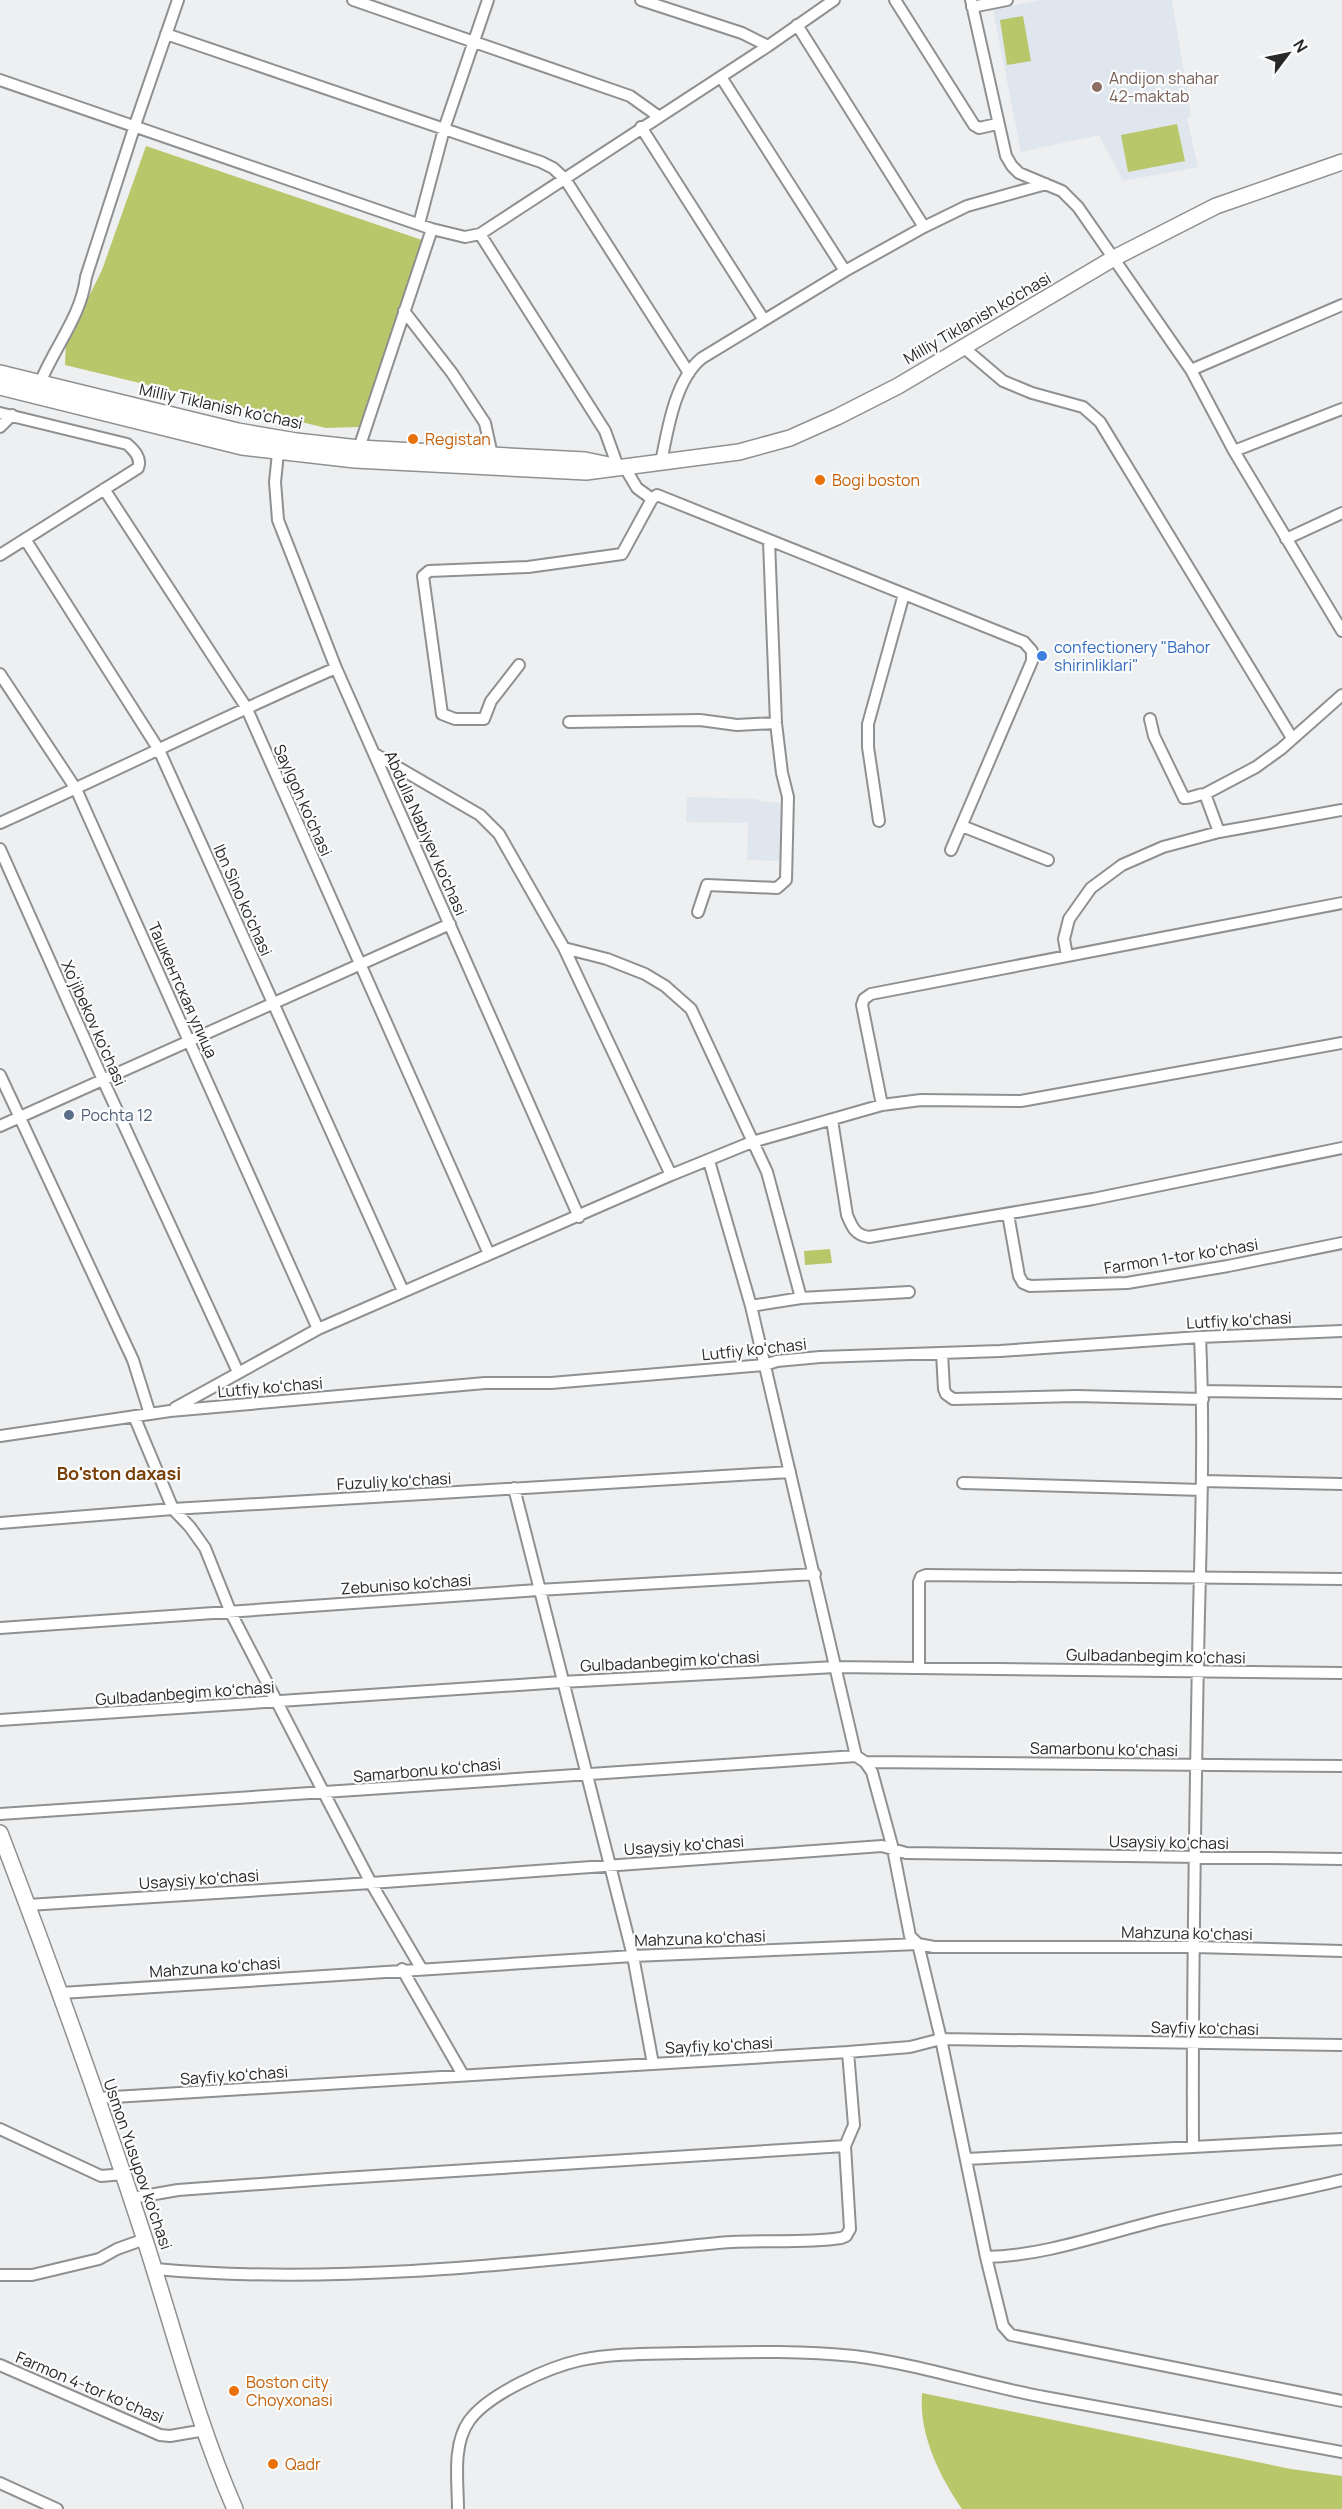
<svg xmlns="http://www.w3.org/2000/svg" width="1342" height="2509" font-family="Manrope,sans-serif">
<rect width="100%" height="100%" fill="#eeeff0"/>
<path fill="#dfe6ed" d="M 1040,0 L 1172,0 L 1190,108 L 1191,117 L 1187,118 L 1198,167 L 1123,181 L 1099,135 L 1021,152 L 993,10 Z
M 687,797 L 758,799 L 758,801 L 782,803 L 781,861 L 747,860 L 748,823 L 686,822 Z"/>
<path fill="#b8c769" d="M 1023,16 L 1031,61 L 1007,65 L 1000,20 Z
M 1177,124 L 1185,161 L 1128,172 L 1121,135 Z
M 146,146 L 422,240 L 359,427 L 326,428 L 65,365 L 66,343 L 102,270 Z
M 830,1249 L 832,1263 L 805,1265 L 804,1251 Z
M 922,2393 L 1291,2469 L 1342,2476 L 1342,2509 L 962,2509 C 939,2475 919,2435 922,2393 Z"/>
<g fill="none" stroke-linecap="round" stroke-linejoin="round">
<g stroke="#8f9091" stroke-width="14">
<path id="street" d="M 353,0 L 630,96 L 658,116
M 641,0 L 742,33 L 768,46
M 895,0 L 974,125 L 979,128 L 997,124
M 971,0 L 1006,156 L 1012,166 L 1019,173 L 1062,191 L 1078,207 L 1191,370 L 1234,451 L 1342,631
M 972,7 L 1007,0
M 797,25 L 924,227
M 166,34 L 541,162 L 553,168 L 565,179 L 689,373
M 721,77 L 845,271
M 0,80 L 432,229 L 465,237 L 480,234 L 768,46 L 834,0
M 641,127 L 764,320
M 419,224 L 444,129 L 488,0
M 480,234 L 605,431 L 618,467
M 404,311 L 452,373 L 485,423 L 492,455
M 963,347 L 1003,381 L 1032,393 L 1083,407 L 1100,422 L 1292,738
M 1191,370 L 1342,305
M 38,388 C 52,350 81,318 86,277 L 135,125 L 178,0
M 0,413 L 127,444 C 134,450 142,458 138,468 L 0,555
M 0,427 L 12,415
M 359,448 L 432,229
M 1234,451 L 1342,409
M 278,453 L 275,482 L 278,520 L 336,668 L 579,1217
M 661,463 C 667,432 675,379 702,358 L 845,271 L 924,227 L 967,206 L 1046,184
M 624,466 L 637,488 L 652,499
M 104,489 L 246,707 L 489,1254
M 25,539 L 159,750 L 403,1291
M 1286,539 L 1342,513
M 519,665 L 491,701 L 484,719 L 455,719 L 442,714 L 423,576 L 429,571 L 528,567 L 622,554 L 652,499 L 657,495 L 1024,642 L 1032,651 L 1032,661 L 951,850
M 0,674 L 76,789 L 318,1329
M 1150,719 L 1154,736 L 1184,798 C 1191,799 1197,794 1205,794 L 1256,767 L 1281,749 L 1342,695
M 569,722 L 700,720 L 737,725 L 776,723
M 375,754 L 480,815 L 499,834 L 564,948 L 671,1175
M 1205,794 L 1219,832
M 879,821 L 868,747 L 868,724 L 904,594
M 0,823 C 112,773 223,717 336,668
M 962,826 L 1048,860
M 0,849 L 103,1080 L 238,1372
M 698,912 L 707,885 L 777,888 L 786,880 L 788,797 L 782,773 L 776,723 L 769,541
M 564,948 L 607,959 L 645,974 L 665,986 L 691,1009 L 767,1172 L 801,1298
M 1067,956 L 1064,939 L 1069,919 L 1091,888 L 1122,865 L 1163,847 L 1219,832 L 1342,810
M 0,1075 L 133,1360 L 150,1414
M 882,1105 L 862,1005 L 864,999 L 871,994 L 1342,903
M 832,1120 L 847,1215 C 852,1227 855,1235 869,1237 L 1093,1199 L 1342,1148
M 0,1126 L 450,924
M 709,1161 L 751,1306 L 856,1756 L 865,1762 L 872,1772 L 893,1849 L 910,1936 L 918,1944 L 941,2039 L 986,2257 C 1046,2256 1106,2233 1164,2219 C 1223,2205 1283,2194 1342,2180
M 1008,1214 L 1019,1276 L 1023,1283 L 1030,1286 L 1127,1283 L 1228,1266 L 1342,1243
M 751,1306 L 801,1298 L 909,1292
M 942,1353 L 944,1389 L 946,1394 L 953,1399 L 1076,1396 L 1203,1399
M 1203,1391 L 1342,1393
M 175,1408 L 318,1329 L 671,1175 L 752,1142 L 882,1105 L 921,1100 L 1021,1101 L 1342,1043
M 134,1416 L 173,1509 L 190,1527 L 205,1548 L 231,1613 L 324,1793 L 371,1883 L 421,1968
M 0,1436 L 170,1411 L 485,1383 L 551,1383 L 765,1365 L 777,1361 L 820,1357 L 1000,1351 L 1200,1337 L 1342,1331
M 1202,1481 L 1342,1484
M 963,1483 L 1202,1490
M 514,1488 L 633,1956 L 653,2064
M 0,1523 L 173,1509 L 790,1472
M 0,1628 L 538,1590 L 815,1574
M 919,1668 L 919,1582 L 921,1577 L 926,1575 L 1342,1579
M 0,1720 L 562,1682 L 835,1667 L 1342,1673
M 865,1762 L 1342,1766
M 0,1814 C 285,1796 570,1773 856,1756
M 28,1905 L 371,1883 L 882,1846 L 906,1853 L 1342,1859
M 402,1969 L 463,2075
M 61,1993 L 633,1956 L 918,1944 L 934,1947 L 1194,1947 L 1342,1951
M 98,2098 L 848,2052 L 910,2047 L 941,2039 L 1342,2045
M 0,2129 L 101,2176 L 124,2174
M 1193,2146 C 1192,1984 1195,1821 1198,1659 C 1200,1552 1205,1444 1200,1337
M 967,2159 L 1342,2139
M 132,2198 L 178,2190 L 328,2179 L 845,2146
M 986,2257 L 1003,2326 L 1011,2335 L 1342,2401
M 155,2269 C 339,2286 534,2262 718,2243 C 759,2239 800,2244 841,2238 L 846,2236 L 850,2229 L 845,2146 L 854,2125 L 848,2052
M 0,2275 L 32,2275 L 99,2259 L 117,2249 L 145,2239
M 0,2365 L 160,2435 L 170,2436 L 205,2430
M 0,2483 L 57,2509
M 458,2509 C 458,2482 452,2445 469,2421 C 488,2394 549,2367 581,2360 C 615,2353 651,2354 685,2353 C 741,2352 798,2350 854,2356 C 918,2364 980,2385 1044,2397 C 1143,2415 1243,2434 1342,2452"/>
</g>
<g stroke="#8f9091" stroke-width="18">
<path id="secondary" d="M 0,373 L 238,431 L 296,441 L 359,448 L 585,460 L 609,465
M 0,387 L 242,447 L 355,460 L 586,472 L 739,452 L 790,438 L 837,417 L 898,386 L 1114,258 L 1216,206 L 1342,162
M 0,1833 C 51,1966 99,2099 143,2234 C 173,2326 196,2420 235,2509"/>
</g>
<use href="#street" stroke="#fff" stroke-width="10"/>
<use href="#secondary" stroke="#fff" stroke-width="15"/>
</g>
<circle fill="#8d6e63" stroke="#fbfcfd" stroke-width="2" cx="1097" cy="87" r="6"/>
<g fill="#e8710a" stroke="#fbfcfd" stroke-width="2">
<circle cx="413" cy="439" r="6"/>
<circle cx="820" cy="480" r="6"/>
<circle cx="234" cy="2391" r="6"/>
<circle cx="273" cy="2464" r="6"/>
</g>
<circle fill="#3f7fe0" stroke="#fbfcfd" stroke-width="2" cx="1042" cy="656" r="6"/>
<circle fill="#5c6f8a" stroke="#fbfcfd" stroke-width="2" cx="69" cy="1115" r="6"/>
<g text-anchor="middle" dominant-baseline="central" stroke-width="4.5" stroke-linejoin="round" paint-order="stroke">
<g font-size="16" fill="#785e54" stroke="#fbfcfd" text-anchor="start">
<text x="1109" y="78">Andijon shahar<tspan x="1109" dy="18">42-maktab</tspan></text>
</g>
<g font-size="16" fill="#282829" stroke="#fbfcfd">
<text transform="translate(977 318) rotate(-30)">Milliy Tiklanish ko'chasi</text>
<text transform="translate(221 406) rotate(12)">Milliy Tiklanish ko'chasi</text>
<text transform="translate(303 800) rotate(66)">Saylgoh ko'chasi</text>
<text transform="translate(426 833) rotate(66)">Abdulla Nabiyev ko'chasi</text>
<text transform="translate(243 900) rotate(66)">Ibn Sino ko'chasi</text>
<text transform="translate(183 990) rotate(66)">Ташкентская улица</text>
<text transform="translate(94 1023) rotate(66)">Xo'jibekov ko'chasi</text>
<text transform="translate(1181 1256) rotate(-9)">Farmon 1-tor koʻchasi</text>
<text transform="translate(1239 1320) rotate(-3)">Lutfiy koʻchasi</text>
<text transform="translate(754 1349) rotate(-6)">Lutfiy koʻchasi</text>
<text transform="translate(270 1387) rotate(-5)">Lutfiy koʻchasi</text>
<text transform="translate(394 1481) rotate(-3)">Fuzuliy koʻchasi</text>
<text transform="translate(406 1584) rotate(-4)">Zebuniso ko'chasi</text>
<text transform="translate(1156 1656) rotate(1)">Gulbadanbegim koʻchasi</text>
<text transform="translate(670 1661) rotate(-3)">Gulbadanbegim koʻchasi</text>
<text transform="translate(185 1693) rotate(-4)">Gulbadanbegim koʻchasi</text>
<text transform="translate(1104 1749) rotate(1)">Samarbonu koʻchasi</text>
<text transform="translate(427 1770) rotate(-5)">Samarbonu koʻchasi</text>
<text transform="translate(1169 1842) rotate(1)">Usaysiy koʻchasi</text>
<text transform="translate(684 1845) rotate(-4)">Usaysiy koʻchasi</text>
<text transform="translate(199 1879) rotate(-4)">Usaysiy koʻchasi</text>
<text transform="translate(1187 1933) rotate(1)">Mahzuna koʻchasi</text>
<text transform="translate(700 1938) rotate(-2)">Mahzuna koʻchasi</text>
<text transform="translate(215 1967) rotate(-4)">Mahzuna koʻchasi</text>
<text transform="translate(1205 2028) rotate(1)">Sayfiy koʻchasi</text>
<text transform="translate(719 2045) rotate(-3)">Sayfiy koʻchasi</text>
<text transform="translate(234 2075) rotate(-4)">Sayfiy koʻchasi</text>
<text transform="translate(138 2164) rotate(71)">Usmon Yusupov ko'chasi</text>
<text transform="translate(90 2387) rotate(23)">Farmon 4-tor koʻchasi</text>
</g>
<g font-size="16" fill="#c56008" stroke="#fbfcfd" text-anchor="start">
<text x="425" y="439">Registan</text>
<text x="832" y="480">Bogi boston</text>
<text x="246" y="2382">Boston city<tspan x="246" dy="18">Choyxonasi</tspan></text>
<text x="285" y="2464">Qadr</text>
</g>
<g font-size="16" fill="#366cbe" stroke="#fbfcfd" text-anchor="start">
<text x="1054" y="647">confectionery "Bahor<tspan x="1054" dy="18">shirinliklari"</tspan></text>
</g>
<g font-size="16" fill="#4e5e75" stroke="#fbfcfd" text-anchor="start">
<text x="81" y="1115">Pochta 12</text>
</g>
<g font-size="18" font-weight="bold" fill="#783f07" stroke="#fbfcfd">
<text x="119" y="1473">Bo'ston daxasi</text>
</g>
</g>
<g transform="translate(1288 54) rotate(58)" stroke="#fbfcfd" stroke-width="4.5" paint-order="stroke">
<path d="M0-4.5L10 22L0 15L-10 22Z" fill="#282829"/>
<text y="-9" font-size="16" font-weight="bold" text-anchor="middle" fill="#282829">N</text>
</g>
</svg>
